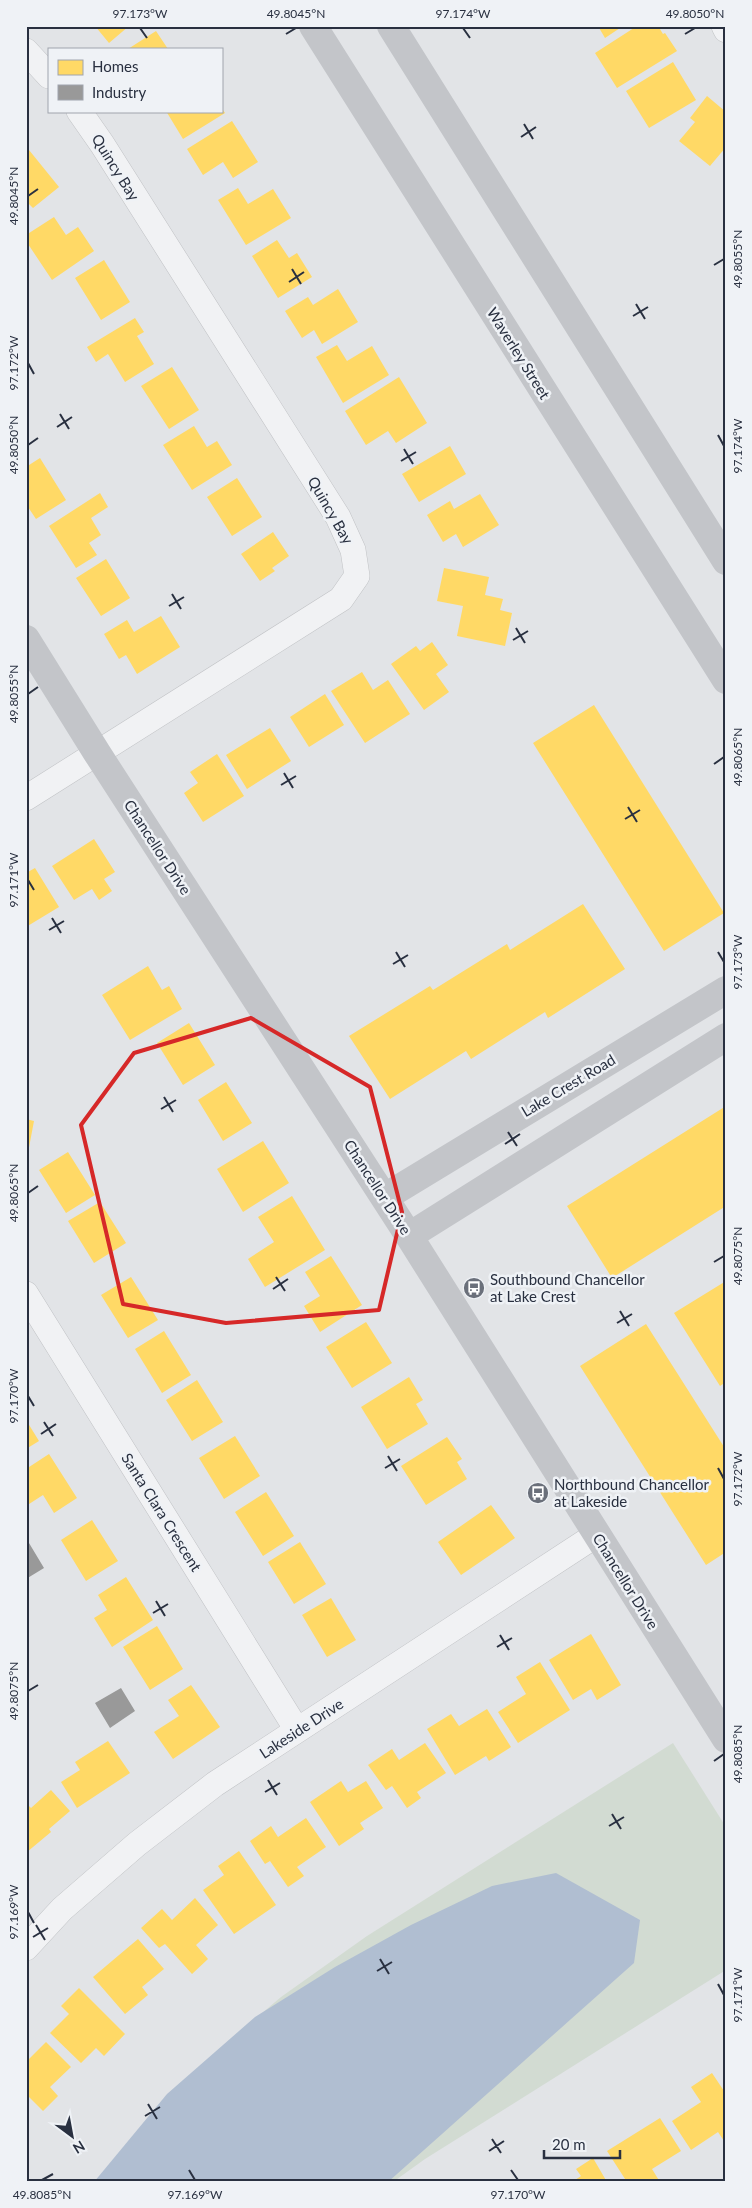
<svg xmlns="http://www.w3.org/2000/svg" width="752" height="2208" font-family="Lato,sans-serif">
<rect width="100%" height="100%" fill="#e2e4e7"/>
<path fill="#d2dbd2" d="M 673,1743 L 726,1827 L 726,1970 L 425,2159 L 393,2182 L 98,2182 L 222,2047 L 281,1997 L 367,1936 Z"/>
<path fill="#b0bed1" d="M 556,1873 L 640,1920 L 634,1963 L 388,2182 L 94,2182 L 167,2094 L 255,2017 L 335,1967 L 411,1925 L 492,1886 Z"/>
<path fill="#ffd966" d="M 95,26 L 129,26 L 109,43 Z
M 598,26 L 623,26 L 605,38 Z
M 637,26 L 658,26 L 663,34 L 665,33 L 677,51 L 617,88 L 595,53 Z
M 156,31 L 168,49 L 128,49 Z
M 673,62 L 696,100 L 649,128 L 626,91 Z
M 707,96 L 726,112 L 726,147 L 710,166 L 679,141 L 695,122 L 690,118 Z
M 221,107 L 225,113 L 183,139 L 166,111 L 221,111 Z
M 232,121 L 258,162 L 233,178 L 223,162 L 203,175 L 187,149 Z
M 29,150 L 59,187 L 33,208 L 26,201 L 26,152 Z
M 238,188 L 248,204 L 273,189 L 291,218 L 246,245 L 218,200 Z
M 54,217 L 66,235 L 78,227 L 94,251 L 52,280 L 26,241 L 26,235 Z
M 277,240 L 289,258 L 297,253 L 312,277 L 278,298 L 252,256 Z
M 104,260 L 130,302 L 101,320 L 75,278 Z
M 338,289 L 358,322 L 322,344 L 314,330 L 302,338 L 285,311 L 308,297 L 313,305 Z
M 135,318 L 144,332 L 137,336 L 154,364 L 125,382 L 108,354 L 96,362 L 87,347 Z
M 337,345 L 347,361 L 372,346 L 389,375 L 343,403 L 316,357 Z
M 172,367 L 199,410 L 169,429 L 141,386 Z
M 399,377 L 427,423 L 396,443 L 388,431 L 366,445 L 345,411 Z
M 194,426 L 207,447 L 217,441 L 232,465 L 192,490 L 163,445 Z
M 450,446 L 466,474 L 419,502 L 402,474 Z
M 40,458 L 66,500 L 36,519 L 26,504 L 26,467 Z
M 237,478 L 262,517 L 232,536 L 207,497 Z
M 100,493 L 108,507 L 91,518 L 101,535 L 89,543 L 97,555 L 76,568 L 49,526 Z
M 480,494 L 499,525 L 463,547 L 456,534 L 443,542 L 427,515 L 450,501 L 454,509 Z
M 273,532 L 289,556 L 272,568 L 275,571 L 260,581 L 241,554 Z
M 106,559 L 130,598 L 101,616 L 76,578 Z
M 444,568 L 489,577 L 485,595 L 503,599 L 500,610 L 512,613 L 505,646 L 457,636 L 463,606 L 437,601 Z
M 161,616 L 180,647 L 137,674 L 126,655 L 119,659 L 104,634 L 127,620 L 134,632 Z
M 432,642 L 448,665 L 436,674 L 449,692 L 424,710 L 391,664 L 416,646 L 420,651 Z
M 362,672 L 373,690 L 388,680 L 410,714 L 365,743 L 331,691 Z
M 325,694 L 344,725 L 309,747 L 290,717 Z
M 594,705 L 724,913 L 664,951 L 533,743 Z
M 270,728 L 291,761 L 247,789 L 226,755 Z
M 217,754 L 244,796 L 203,822 L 184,793 L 198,783 L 190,772 Z
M 94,839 L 115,872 L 104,879 L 112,891 L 99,900 L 92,889 L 74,900 L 52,866 Z
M 35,868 L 59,907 L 26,927 L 26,873 Z
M 583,904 L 625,969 L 548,1018 L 545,1012 L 471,1059 L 466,1051 L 390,1099 L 349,1036 L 430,986 L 433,990 L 507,944 L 510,950 Z
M 148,966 L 162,990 L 169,986 L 182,1009 L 130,1040 L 102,995 Z
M 189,1023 L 215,1065 L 183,1085 L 157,1043 Z
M 226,1082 L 252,1123 L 223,1141 L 198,1100 Z
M 726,1106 L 726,1206 L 612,1278 L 567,1206 Z
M 26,1119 L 34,1121 L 27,1158 L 26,1158 Z
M 263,1141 L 289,1183 L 243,1212 L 217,1169 Z
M 68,1152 L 95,1195 L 66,1213 L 39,1170 Z
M 292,1196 L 325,1250 L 265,1287 L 248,1259 L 274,1242 L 258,1217 Z
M 100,1202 L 126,1243 L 94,1263 L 68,1221 Z
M 331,1256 L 362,1305 L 320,1332 L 304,1306 L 320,1296 L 305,1272 Z
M 131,1277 L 158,1320 L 128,1338 L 101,1295 Z
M 726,1281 L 726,1382 L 720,1386 L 674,1313 Z
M 366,1322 L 392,1363 L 352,1388 L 326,1347 Z
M 646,1324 L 726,1450 L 726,1552 L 706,1565 L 580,1366 Z
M 164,1331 L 191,1375 L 162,1393 L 135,1349 Z
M 409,1377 L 423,1400 L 416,1404 L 428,1424 L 387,1449 L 361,1407 Z
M 197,1380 L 223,1422 L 192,1441 L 166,1400 Z
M 26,1420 L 39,1441 L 26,1449 Z
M 235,1436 L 260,1476 L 224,1499 L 199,1458 Z
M 447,1437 L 462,1459 L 457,1462 L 467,1479 L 426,1505 L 401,1466 Z
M 49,1454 L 77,1498 L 54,1513 L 43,1495 L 26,1506 L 26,1469 Z
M 266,1492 L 294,1536 L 263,1556 L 235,1512 Z
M 491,1505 L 515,1538 L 461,1575 L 438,1542 Z
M 92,1520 L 118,1561 L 86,1581 L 61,1540 Z
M 300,1542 L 326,1584 L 294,1604 L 268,1562 Z
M 126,1577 L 153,1620 L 112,1647 L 94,1618 L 107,1610 L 98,1595 Z
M 331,1598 L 356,1640 L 327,1657 L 302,1615 Z
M 157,1626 L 183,1669 L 150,1690 L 123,1647 Z
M 591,1634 L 621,1685 L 597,1700 L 591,1689 L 573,1700 L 549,1660 Z
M 540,1662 L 570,1710 L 518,1743 L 498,1712 L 526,1694 L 516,1677 Z
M 191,1685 L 220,1727 L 173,1759 L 154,1732 L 179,1716 L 168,1700 Z
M 487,1709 L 511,1747 L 489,1761 L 486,1756 L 455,1775 L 427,1729 L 451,1714 L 459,1726 Z
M 108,1741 L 130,1773 L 77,1808 L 61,1782 L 80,1770 L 75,1762 Z
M 425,1743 L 446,1773 L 417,1792 L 421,1798 L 407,1808 L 392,1786 L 386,1790 L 368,1765 L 392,1749 L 399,1760 Z
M 341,1781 L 348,1792 L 366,1781 L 383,1808 L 360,1823 L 364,1829 L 339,1846 L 310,1802 Z
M 51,1790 L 70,1811 L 49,1829 L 51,1832 L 27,1852 L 26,1803 L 31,1808 Z
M 306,1818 L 326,1847 L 297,1867 L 304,1876 L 288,1887 L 270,1861 L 265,1864 L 250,1841 L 271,1826 L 278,1837 Z
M 239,1851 L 276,1905 L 234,1934 L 203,1890 L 224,1875 L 218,1866 Z
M 195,1898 L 218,1925 L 196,1945 L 208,1959 L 192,1974 L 165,1944 L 159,1948 L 141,1928 L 162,1909 L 172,1920 Z
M 138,1939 L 164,1969 L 142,1987 L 148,1995 L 125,2014 L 93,1977 Z
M 79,1988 L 125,2034 L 104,2056 L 96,2048 L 81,2063 L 50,2033 L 69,2014 L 61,2006 Z
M 46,2042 L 71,2067 L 50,2087 L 58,2096 L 43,2111 L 26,2094 L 26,2062 Z
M 712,2073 L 726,2094 L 726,2144 L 718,2132 L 691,2150 L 672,2121 L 701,2102 L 691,2087 Z
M 660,2118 L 681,2151 L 652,2169 L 660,2182 L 627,2182 L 607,2151 Z
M 593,2158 L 607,2182 L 572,2182 L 581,2176 L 576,2169 Z"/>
<path fill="#999" d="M 29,1543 L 44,1568 L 26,1579 L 26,1545 Z
M 121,1688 L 135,1711 L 110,1728 L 95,1703 Z"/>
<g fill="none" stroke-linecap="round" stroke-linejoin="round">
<g stroke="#c0c2c5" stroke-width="26">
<path id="street" d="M 724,26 L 726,30
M 26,51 L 49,76
M 26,798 L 341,599 L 357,576 L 353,550 L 338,517 L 102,144 L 79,111
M 26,1294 L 297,1730
M 26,1948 L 62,1909 L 137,1844 L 215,1784 L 596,1535"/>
</g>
<use href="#street" stroke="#f1f2f4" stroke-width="25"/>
<path stroke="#c3c5c9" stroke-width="28" d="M 313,26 L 726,680
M 391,26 L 726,561
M 26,639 L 97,753 L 409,1236 L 726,1739
M 385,1197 L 726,990
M 409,1236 L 726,1037"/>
</g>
<path fill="none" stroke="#d62828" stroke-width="4" stroke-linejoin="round" d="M 251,1018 L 370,1087 L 402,1212 L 379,1310 L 226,1323 L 123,1304 L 81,1125 L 134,1053 Z"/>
<path fill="none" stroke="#293040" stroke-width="2" d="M 140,28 L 147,38M 463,28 L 470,38M 286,34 L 296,28M 685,34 L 695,28M 524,124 L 533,139M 521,137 L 536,127M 28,196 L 38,189M 714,265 L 724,259M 292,269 L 301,284M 289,282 L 304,272M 636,304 L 645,319M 633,316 L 648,307M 28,363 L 34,374M 60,414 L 69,429M 57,427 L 72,417M 718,435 L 724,446M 28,445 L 38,438M 404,449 L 413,464M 401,461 L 416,452M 172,594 L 181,609M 169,606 L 184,597M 516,628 L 525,643M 513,640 L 528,631M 28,694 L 38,687M 714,764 L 724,757M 284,773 L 293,788M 281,785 L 296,776M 628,807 L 637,822M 625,819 L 640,810M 28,880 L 34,890M 52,918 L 61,933M 49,930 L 64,921M 396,952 L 405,967M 718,952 L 724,962M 393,964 L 408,955M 164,1097 L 173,1112M 161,1109 L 176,1100M 508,1132 L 517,1146M 505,1144 L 520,1134M 28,1193 L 38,1186M 714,1262 L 724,1256M 276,1277 L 285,1291M 273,1289 L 288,1279M 620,1311 L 629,1326M 617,1323 L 632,1314M 28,1396 L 34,1406M 44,1422 L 53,1436M 41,1434 L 56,1424M 388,1456 L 397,1471M 385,1468 L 400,1459M 718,1468 L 724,1479M 156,1601 L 165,1616M 153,1613 L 168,1604M 500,1635 L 509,1650M 497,1647 L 512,1638M 28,1691 L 38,1685M 714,1761 L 724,1754M 268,1780 L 277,1795M 265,1792 L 280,1783M 612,1814 L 621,1829M 609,1826 L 624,1817M 28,1912 L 34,1923M 36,1925 L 45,1940M 33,1937 L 48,1928M 380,1959 L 389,1974M 377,1971 L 392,1962M 718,1984 L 724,1995M 148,2104 L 157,2119M 145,2116 L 160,2107M 492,2139 L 501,2153M 489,2151 L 504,2141M 189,2170 L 195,2180M 511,2170 L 518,2180M 42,2180 L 53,2174"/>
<defs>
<g id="bus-disc" transform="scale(1.125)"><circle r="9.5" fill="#6a6f7a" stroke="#eff2f6"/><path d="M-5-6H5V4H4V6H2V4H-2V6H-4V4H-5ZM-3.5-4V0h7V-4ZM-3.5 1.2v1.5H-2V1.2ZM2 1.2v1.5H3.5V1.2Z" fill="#fff"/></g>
</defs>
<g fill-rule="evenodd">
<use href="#bus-disc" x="474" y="1288"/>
<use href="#bus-disc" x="538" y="1493"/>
</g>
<g text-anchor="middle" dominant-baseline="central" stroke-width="5" stroke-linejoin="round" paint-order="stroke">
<g font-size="15" fill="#293040" stroke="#eff2f6">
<text transform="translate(116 167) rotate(58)">Quincy Bay</text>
<text transform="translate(519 353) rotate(58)">Waverley Street</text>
<text transform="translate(331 510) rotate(60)">Quincy Bay</text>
<text transform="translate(158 847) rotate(57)">Chancellor Drive</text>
<text transform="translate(568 1085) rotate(-31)">Lake Crest Road</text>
<text transform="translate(378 1187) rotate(57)">Chancellor Drive</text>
<text transform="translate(162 1512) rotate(58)">Santa Clara Crescent</text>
<text transform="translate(626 1581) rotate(58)">Chancellor Drive</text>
<text transform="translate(301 1728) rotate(-33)">Lakeside Drive</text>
</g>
<g font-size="15" fill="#293040" stroke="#eff2f6" text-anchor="start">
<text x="490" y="1279">Southbound Chancellor<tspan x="490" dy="17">at Lake Crest</tspan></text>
<text x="554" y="1484">Northbound Chancellor<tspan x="554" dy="17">at Lakeside</tspan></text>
</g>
</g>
<rect width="752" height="2208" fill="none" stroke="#eff2f6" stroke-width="55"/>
<rect x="48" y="48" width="175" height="65" fill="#eff2f6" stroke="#a0a4ad"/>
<rect x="58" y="60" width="25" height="15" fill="#ffd966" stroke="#a0a4ad"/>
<text x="92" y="72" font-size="15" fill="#293040">Homes</text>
<rect x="58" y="85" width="25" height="15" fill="#999999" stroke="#a0a4ad"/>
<text x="92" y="98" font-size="15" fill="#293040">Industry</text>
<g transform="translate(72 2136) rotate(148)" stroke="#eff2f6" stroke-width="4" paint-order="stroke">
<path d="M0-4L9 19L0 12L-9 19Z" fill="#293040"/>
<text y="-8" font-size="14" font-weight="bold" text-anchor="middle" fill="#293040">N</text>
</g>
<path d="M544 2150v8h76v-8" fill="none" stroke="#293040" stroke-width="2.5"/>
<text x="552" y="2150" font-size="15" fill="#293040" stroke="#eff2f6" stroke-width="4" paint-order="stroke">20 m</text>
<rect x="28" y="28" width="696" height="2152" fill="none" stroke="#293040" stroke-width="2"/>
<g font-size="12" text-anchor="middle" fill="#293040">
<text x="140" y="18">97.173°W</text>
<text x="296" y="18">49.8045°N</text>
<text x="463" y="18">97.174°W</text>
<text x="695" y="18">49.8050°N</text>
<text transform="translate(14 196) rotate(-90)" y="4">49.8045°N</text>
<text transform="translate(738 259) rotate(-90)" y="4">49.8055°N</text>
<text transform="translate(14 363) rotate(-90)" y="4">97.172°W</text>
<text transform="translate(14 445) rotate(-90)" y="4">49.8050°N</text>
<text transform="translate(738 446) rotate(-90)" y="4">97.174°W</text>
<text transform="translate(14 694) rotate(-90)" y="4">49.8055°N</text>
<text transform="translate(738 757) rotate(-90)" y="4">49.8065°N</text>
<text transform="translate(14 880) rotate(-90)" y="4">97.171°W</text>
<text transform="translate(738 962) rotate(-90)" y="4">97.173°W</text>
<text transform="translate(14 1193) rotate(-90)" y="4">49.8065°N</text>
<text transform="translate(738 1256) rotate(-90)" y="4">49.8075°N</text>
<text transform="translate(14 1396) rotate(-90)" y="4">97.170°W</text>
<text transform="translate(738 1479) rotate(-90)" y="4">97.172°W</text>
<text transform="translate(14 1691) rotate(-90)" y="4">49.8075°N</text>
<text transform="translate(738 1754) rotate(-90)" y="4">49.8085°N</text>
<text transform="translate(14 1912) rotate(-90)" y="4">97.169°W</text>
<text transform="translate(738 1995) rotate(-90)" y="4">97.171°W</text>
<text x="42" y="2199">49.8085°N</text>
<text x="195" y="2199">97.169°W</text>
<text x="518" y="2199">97.170°W</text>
</g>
</svg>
